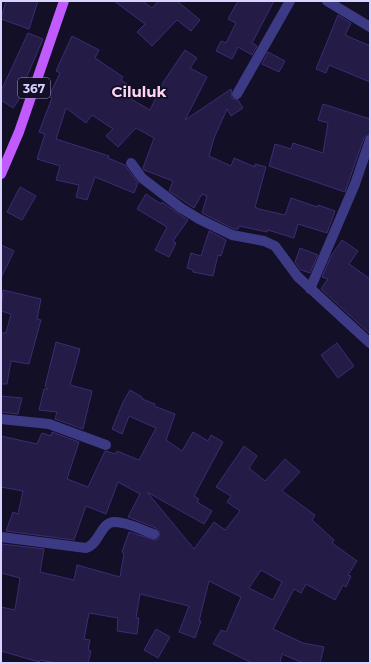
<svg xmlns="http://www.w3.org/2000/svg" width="371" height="664" font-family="Montserrat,sans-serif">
<rect width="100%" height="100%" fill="#130f26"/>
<path fill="#241b47" stroke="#3b2d73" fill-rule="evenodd" d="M 6,1 L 38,1 L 29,29 L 1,19 Z
M 114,1 L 142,1 L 152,8 L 158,1 L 177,1 L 200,20 L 191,31 L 177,20 L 152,46 L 137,32 L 145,24 Z
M 238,1 L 274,1 L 252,43 L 257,46 L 252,55 L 238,47 L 232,59 L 216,51 L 221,41 L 226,43 L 236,23 L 228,19 Z
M 338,15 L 351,23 L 345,35 L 370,46 L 370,82 L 329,65 L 326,73 L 316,69 Z
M 28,33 L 43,39 L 21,90 L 24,92 L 13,108 L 1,100 L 1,91 Z
M 72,36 L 99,50 L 95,58 L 123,77 L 121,80 L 137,91 L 131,99 L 150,110 L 164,81 L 185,50 L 197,58 L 190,68 L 207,77 L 185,120 L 231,89 L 232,98 L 238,100 L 243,108 L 231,116 L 227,109 L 214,138 L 209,156 L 231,166 L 234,158 L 255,167 L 255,164 L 266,167 L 255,207 L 259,209 L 285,215 L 291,198 L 317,207 L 318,205 L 335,211 L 327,233 L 298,224 L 294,238 L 268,230 L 267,232 L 239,226 L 238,229 L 234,229 L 202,213 L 207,196 L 202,194 L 194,208 L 169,191 L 173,181 L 144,170 L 143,168 L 154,138 L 136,128 L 118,147 L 106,136 L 113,129 L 92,115 L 86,123 L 66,108 L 56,139 L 109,156 L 108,158 L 125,165 L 138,183 L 134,193 L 95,177 L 87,200 L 76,197 L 79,185 L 56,180 L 60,166 L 37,159 L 45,134 L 39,132 L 52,98 L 49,96 L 60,73 L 56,71 Z
M 268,52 L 285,61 L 279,72 L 262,64 Z
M 323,104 L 370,119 L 370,134 L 364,138 L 345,192 L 269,166 L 275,144 L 291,149 L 293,143 L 323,153 L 328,123 L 318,120 Z
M 20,187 L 36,196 L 22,220 L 7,212 Z
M 146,194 L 161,204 L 162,202 L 188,220 L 173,241 L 176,243 L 169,257 L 155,250 L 167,227 L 137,209 Z
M 209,231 L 226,240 L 221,256 L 218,255 L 213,276 L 193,272 L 193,270 L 187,268 L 191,253 L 201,256 Z
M 342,240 L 358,251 L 349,264 L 370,279 L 370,334 L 321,289 L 328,279 L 322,277 L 331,256 Z
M 1,245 L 14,251 L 1,278 Z
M 300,248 L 318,255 L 310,273 L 301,270 L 295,262 Z
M 3,290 L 41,299 L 37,319 L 41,320 L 29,364 L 11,361 L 7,384 L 1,384 L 1,333 L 6,333 L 11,314 L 1,311 Z
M 56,342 L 80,349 L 70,385 L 92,391 L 83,429 L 55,419 L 57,412 L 39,410 L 44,389 L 48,389 L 45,386 Z
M 337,343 L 354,366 L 338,378 L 321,355 Z
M 130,390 L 142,397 L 142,399 L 155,404 L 154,406 L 175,414 L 166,440 L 182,451 L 193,432 L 208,441 L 211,435 L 223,442 L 194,496 L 199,499 L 197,502 L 212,511 L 204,524 L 147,492 L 194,549 L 214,522 L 225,530 L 240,511 L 227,502 L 231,496 L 216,487 L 244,446 L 257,456 L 249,468 L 265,481 L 285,459 L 300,472 L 282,491 L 315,515 L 312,520 L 334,540 L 332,543 L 357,561 L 348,575 L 351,576 L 346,587 L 343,585 L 335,600 L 306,584 L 301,593 L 294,589 L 273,629 L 303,643 L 324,647 L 320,663 L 303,663 L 282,654 L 280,663 L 252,663 L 213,644 L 221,630 L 226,632 L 241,597 L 209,581 L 199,621 L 201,621 L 195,638 L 179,632 L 189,606 L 140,594 L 136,618 L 139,618 L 137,634 L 117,631 L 118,618 L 89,613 L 84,639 L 90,640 L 88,650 L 91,651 L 88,663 L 57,663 L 40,660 L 39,662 L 1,651 L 1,607 L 15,610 L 20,578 L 1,573 L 2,544 L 44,549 L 40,572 L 74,580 L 77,565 L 120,577 L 124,553 L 122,552 L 129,532 L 155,540 L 158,539 L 160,533 L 156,528 L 128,517 L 140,494 L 118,482 L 106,514 L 86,506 L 74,540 L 6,531 L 13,512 L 18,514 L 23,491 L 1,487 L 1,436 L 37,444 L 42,433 L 51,436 L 52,432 L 79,442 L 67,479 L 88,487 L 105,451 L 116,454 L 117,451 L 139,460 L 156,428 L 129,416 L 122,434 L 112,429 L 123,402 ZM 261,570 L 282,582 L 273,600 L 249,588 Z
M 1,396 L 22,398 L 18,414 L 1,412 Z
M 156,629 L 170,637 L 158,658 L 144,650 Z"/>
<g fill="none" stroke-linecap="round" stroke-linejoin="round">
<path stroke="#3d3a85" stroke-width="10" d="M 237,94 L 290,1
M 131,163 L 142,178 L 181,208 L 199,219 L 232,235 L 264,241 L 275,246 L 298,277 L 370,343
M 310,289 L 355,184 L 370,140
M 1,419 L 49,424 L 106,445
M 1,537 L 86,548 C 100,544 100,522 115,522 C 127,522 142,530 154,534"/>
<path stroke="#3d3a85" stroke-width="10" d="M 327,1 L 370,27"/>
<path stroke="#c25bff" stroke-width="10" d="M 1,174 L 19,132 L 64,1"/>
</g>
<g text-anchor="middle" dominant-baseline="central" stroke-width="3.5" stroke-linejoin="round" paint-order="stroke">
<rect fill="#130f26" stroke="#9e99be" stroke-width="1" x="18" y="78" width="32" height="20" rx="3"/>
<g font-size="12" font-weight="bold" fill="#d9d4ff">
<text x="34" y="88">367</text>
</g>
<g font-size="15" font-weight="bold" fill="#ffd6f0" stroke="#130f26">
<text x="139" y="91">Ciluluk</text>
</g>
</g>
<rect width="371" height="664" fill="none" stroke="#d9d4ff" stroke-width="4"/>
</svg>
